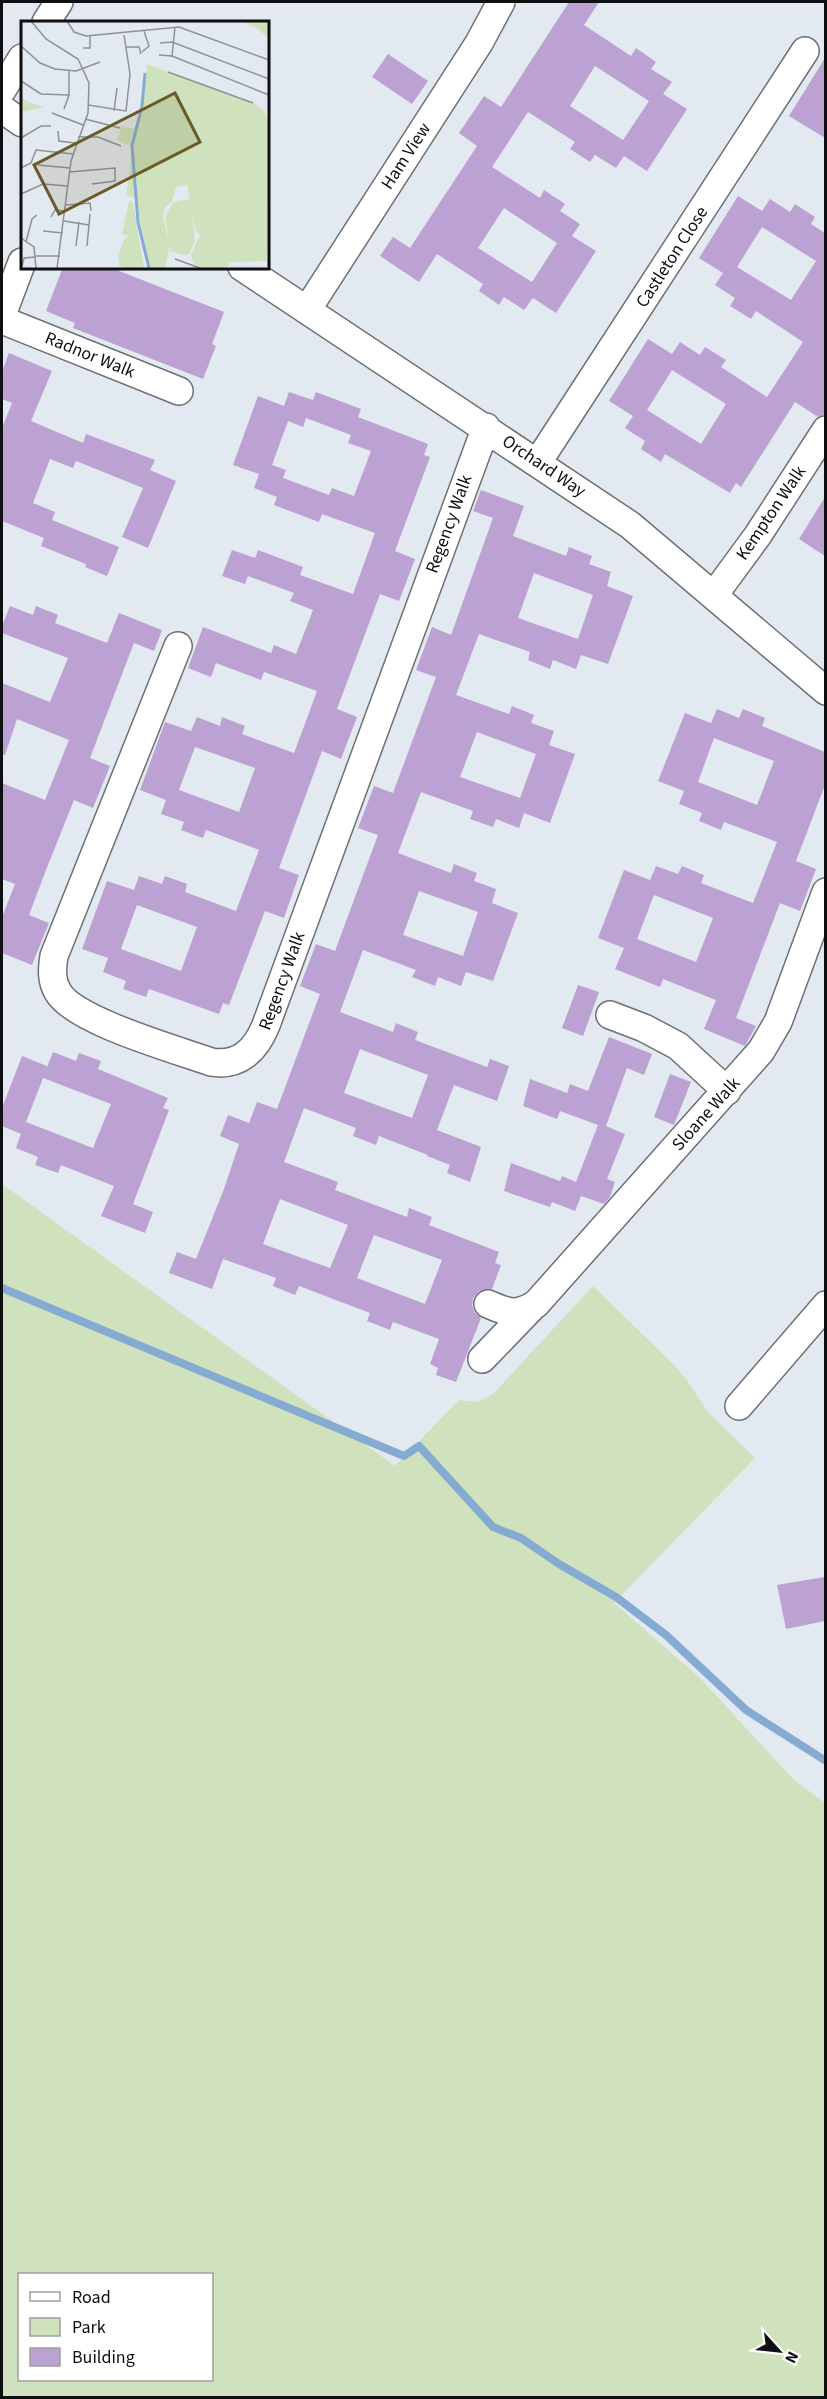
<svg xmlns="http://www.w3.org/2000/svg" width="827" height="2399" font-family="'Source Sans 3',sans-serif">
<rect width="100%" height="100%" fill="#e3e9f0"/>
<path fill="#cfe2bd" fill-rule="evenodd" d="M 2,1184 L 395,1466 L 459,1400 L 477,1402 L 493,1394 L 593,1286 L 675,1366 L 687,1380 L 707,1411 L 755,1458 L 614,1603 L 700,1678 L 793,1779 L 825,1803 L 825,2397 L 2,2397 ZM 20,2274 L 212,2274 L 212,2380 L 20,2380 Z"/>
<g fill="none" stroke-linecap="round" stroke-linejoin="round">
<path stroke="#85abd3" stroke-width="8" d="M 2,1288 L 404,1456 L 419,1446 L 493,1527 L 521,1538 L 559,1564 L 616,1597 L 666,1635 L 746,1710 L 826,1761"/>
</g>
<path fill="#bba2d2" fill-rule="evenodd" d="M 569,2 L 599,2 L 584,25 L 631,56 L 636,48 L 656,62 L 651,69 L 672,82 L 663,94 L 687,109 L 647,171 L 624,156 L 616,168 L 595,155 L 590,162 L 570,149 L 575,142 L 528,112 L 492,167 L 540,198 L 544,190 L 565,204 L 560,211 L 580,224 L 572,236 L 596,251 L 556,313 L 533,298 L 524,310 L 504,297 L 499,305 L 479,291 L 483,284 L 437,254 L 419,282 L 380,256 L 393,237 L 410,248 L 477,146 L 459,133 L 484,96 L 501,107 ZM 595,66 L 649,101 L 623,140 L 570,106 ZM 504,208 L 557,243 L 532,282 L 478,248 Z
M 388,54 L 428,81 L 412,104 L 372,77 Z
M 825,58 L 825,138 L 789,116 Z
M 738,196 L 762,211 L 770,199 L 790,212 L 795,204 L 815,217 L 811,224 L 825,233 L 825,414 L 818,417 L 795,402 L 741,487 L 736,483 L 730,493 L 665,454 L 661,462 L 641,449 L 645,441 L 625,428 L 633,416 L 609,401 L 648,339 L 672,354 L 680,342 L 700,355 L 705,347 L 726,360 L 721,367 L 767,397 L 803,342 L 756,311 L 751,319 L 730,306 L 735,298 L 715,285 L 723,273 L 699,258 ZM 762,227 L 816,261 L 791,300 L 737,267 ZM 672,370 L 726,404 L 701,444 L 647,410 Z
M 63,267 L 109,267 L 224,312 L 212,344 L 216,346 L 203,379 L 73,328 L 75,323 L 46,311 Z
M 9,353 L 52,371 L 31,421 L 83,443 L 86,434 L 155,460 L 150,470 L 176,481 L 148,548 L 122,537 L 143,488 L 76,461 L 73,468 L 50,459 L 33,503 L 55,512 L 52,520 L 119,547 L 107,576 L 85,567 L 86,564 L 41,546 L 44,538 L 2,521 L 2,428 L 12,403 L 2,399 L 2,372 Z
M 289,392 L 313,400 L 316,392 L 361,409 L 358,417 L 428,444 L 424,455 L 430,457 L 395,551 L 415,559 L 399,601 L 380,594 L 337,709 L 357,717 L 341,759 L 322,751 L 279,868 L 299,875 L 284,918 L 265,911 L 229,1005 L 223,1003 L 219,1014 L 149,989 L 146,997 L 123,989 L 126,981 L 103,972 L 108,958 L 82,949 L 107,881 L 134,890 L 139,876 L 162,884 L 165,876 L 187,884 L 185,892 L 236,911 L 259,850 L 206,830 L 203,838 L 181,830 L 184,822 L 161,814 L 166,800 L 140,790 L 165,722 L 191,731 L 197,717 L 220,726 L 222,717 L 245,726 L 242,734 L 294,753 L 306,721 L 317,691 L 264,672 L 261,680 L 216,663 L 211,677 L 188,668 L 203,627 L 271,653 L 274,645 L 296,654 L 313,610 L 290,601 L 294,593 L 248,576 L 245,584 L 222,576 L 232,550 L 255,558 L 258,550 L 303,567 L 300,575 L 353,594 L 375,533 L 322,514 L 319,522 L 274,505 L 277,497 L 254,488 L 259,474 L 233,465 L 258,396 L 284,406 ZM 306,418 L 351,435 L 348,443 L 371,451 L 354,496 L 332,488 L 329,495 L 283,478 L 286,470 L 272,465 L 288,421 L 303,427 ZM 195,747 L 255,768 L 239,812 L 179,790 ZM 137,905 L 197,927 L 181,971 L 121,949 Z
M 481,490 L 524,506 L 513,536 L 566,556 L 569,547 L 592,556 L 589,564 L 611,572 L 607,586 L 633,596 L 608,664 L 581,655 L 576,669 L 553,660 L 550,669 L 528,660 L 530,652 L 479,634 L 456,695 L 509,714 L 512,706 L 534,715 L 531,723 L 554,731 L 549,745 L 575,754 L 550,823 L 524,813 L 519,828 L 496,819 L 493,827 L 470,819 L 473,811 L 421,792 L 398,853 L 451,873 L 454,864 L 477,873 L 474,881 L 496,889 L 492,903 L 518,913 L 493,981 L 466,972 L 461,986 L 438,977 L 435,986 L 412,977 L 416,970 L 363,950 L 340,1012 L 393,1032 L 396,1023 L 418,1032 L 415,1040 L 487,1067 L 490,1059 L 509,1066 L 497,1101 L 454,1085 L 437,1130 L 481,1147 L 470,1182 L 447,1173 L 450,1165 L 427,1156 L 428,1155 L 379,1136 L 376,1145 L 353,1136 L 356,1128 L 304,1108 L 284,1162 L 338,1182 L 335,1190 L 407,1217 L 409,1208 L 432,1217 L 429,1225 L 499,1252 L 495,1263 L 501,1265 L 492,1289 L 479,1291 L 473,1298 L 472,1306 L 475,1313 L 481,1318 L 456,1382 L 436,1375 L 438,1368 L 430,1364 L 439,1339 L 393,1322 L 390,1330 L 367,1321 L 370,1313 L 299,1286 L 295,1295 L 273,1286 L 276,1278 L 223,1259 L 212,1289 L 169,1273 L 177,1252 L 196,1259 L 224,1189 L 239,1144 L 220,1136 L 228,1115 L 249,1123 L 257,1102 L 277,1109 L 320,994 L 300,986 L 316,944 L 335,951 L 378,835 L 358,828 L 374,786 L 393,793 L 436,677 L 416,670 L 432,627 L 451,635 L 493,518 L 473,511 ZM 534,573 L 593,595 L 578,639 L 518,618 ZM 477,732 L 536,754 L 520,798 L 460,777 ZM 419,891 L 478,912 L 463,956 L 403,935 ZM 360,1049 L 428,1075 L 412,1118 L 344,1093 ZM 280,1199 L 348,1225 L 330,1268 L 263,1244 ZM 374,1235 L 442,1260 L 425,1304 L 357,1278 Z
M 825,497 L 825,556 L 799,539 Z
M 10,606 L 33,615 L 36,606 L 58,615 L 55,623 L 107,643 L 119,613 L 162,630 L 154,651 L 134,643 L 90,758 L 110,766 L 93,808 L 74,800 L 46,870 L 29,915 L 49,923 L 32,965 L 2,953 L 2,917 L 15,884 L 2,879 L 2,783 L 45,800 L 69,740 L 17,719 L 5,755 L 2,755 L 2,683 L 50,702 L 68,658 L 2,633 L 2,626 Z
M 717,709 L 739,718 L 743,709 L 765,718 L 762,726 L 825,752 L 825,785 L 796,861 L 816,869 L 800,911 L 780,903 L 736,1018 L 756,1026 L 745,1046 L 704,1029 L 716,1000 L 663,979 L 660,987 L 615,969 L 624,948 L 598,938 L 624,870 L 650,880 L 656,866 L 678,874 L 682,866 L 704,875 L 701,883 L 753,903 L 777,842 L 724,822 L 721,830 L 699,821 L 702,813 L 679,804 L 684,791 L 658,781 L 685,713 L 711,723 ZM 714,738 L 774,761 L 757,805 L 698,782 ZM 654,895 L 713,918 L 696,962 L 637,939 Z
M 578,985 L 599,992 L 583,1036 L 562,1028 Z
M 609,1037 L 652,1054 L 644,1075 L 627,1068 L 606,1126 L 625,1134 L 607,1179 L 615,1182 L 610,1197 L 604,1204 L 581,1196 L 575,1211 L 552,1202 L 550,1207 L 504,1191 L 511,1163 L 560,1181 L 562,1176 L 576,1182 L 598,1125 L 560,1111 L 557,1119 L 523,1106 L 530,1079 L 567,1093 L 570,1084 L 588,1091 Z
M 53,1052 L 76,1061 L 79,1053 L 101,1061 L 98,1069 L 168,1098 L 163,1108 L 169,1110 L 133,1204 L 153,1212 L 145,1233 L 101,1216 L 114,1186 L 61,1165 L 58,1173 L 35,1165 L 38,1157 L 16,1148 L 21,1134 L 2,1126 L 2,1108 L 22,1056 L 47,1066 L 45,1072 ZM 43,1078 L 111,1104 L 93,1148 L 26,1122 Z
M 670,1074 L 691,1082 L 674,1125 L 654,1117 Z
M 825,1577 L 825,1621 L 786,1629 L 777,1585 Z"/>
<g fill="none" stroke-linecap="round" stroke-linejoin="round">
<g stroke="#6c7177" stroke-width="30">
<path id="street" d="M 46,22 L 59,2
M 2,90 L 22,58
M 2,109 L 22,123
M 242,267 L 630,525 L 826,691
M 307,310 L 479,43 L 501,2
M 2,315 L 22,262
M 2,320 L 179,391
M 538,462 L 805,51
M 714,595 L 758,535 L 826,430
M 178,646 L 54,956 C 52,969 51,981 58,992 C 74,1021 178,1050 211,1062 C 239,1067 256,1050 266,1025 L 486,427
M 610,1015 L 644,1028 L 678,1046 L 727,1091
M 488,1304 C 508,1313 517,1316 536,1304 L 761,1051 L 778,1022 L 826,892
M 482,1359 L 535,1304
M 739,1406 L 826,1305"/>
</g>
<use href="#street" stroke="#fff" stroke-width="27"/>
</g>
<g text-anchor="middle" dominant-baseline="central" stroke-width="4.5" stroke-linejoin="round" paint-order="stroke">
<g font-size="18" fill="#0d0f11" stroke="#fff">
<text transform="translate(406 156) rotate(-57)">Ham View</text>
<text transform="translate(672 257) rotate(-57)">Castleton Close</text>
<text transform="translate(90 355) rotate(22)">Radnor Walk</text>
<text transform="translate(544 466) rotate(34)">Orchard Way</text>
<text transform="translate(771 513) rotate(-56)">Kempton Walk</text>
<text transform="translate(449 524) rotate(-70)">Regency Walk</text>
<text transform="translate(282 981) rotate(-70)">Regency Walk</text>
<text transform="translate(706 1114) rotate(-48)">Sloane Walk</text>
</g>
</g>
<g transform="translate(21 21)">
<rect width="248" height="248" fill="#e3e9f0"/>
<path d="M 221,0 L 247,0 L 247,16 L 235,7 ZM 126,43 L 234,83 L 243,90 L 247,100 L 246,240 L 208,241 L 207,247 L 180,247 L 172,242 L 170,233 L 179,214 L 175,210 L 166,164 L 155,166 L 151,180 L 144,186 L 142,196 L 149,224 L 144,247 L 128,247 L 115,177 L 105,174 L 112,126 L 96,119 L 101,105 L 114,108 L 122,86 ZM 0,76 L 7,81 L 23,86 L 0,91 ZM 170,178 L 174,220 L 168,233 L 161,234 L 150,230 L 144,196 L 152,181 ZM 108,179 L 112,182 L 123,247 L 99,247 L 97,235 L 103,219 L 108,215 L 101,213 Z" fill="#cfe2bd"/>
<path fill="none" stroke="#85abd3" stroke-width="3" d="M 124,52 L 121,85 L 111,125 L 117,201 L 128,247"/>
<path fill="none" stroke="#8d9297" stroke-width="1.5" d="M 10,0 L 25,18 L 57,38 L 68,62 L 67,92 L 50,140 L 36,247M 46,0 L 53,11 L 65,15 L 158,6 L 248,39M 139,22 L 151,21 L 248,58M 0,25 L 19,42 L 34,48 L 55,50 L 79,41M 105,26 L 118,26 L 120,33M 62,27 L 69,27 L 69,15M 121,31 L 128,25 L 123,10M 138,34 L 151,35 L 248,74M 151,35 L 154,6M 147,51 L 232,82M 0,60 L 20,73 L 48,74M 67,84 L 105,90 L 109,53 L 103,14M 43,88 L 48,74 L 48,49M 93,90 L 96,67M 31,92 L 62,104M 64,98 L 99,107M 37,110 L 38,120 L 54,122M 57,116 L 77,116 L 100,125M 0,117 L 20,105 L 30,105M 17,144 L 49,147M 0,147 L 10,142 L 15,129 L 52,133M 49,151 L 94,147 L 94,160 L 71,163M 0,173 L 22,163 L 47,165M 45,184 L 69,182 L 70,190M 30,196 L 34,189 L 44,190M 43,200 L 68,204M 22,210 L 42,212M 0,217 L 13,226 L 15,247M 5,221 L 11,198 L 16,194M 55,225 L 58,201M 66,225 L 69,193M 15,235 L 39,235M 154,238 L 179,247M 1,245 L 3,237 L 15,236"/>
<path fill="#695b28" fill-opacity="0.15" stroke="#695b28" stroke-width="3" d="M 154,72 L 179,121 L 38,193 L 13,144 Z"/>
<rect width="248" height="248" fill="none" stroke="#0d0f11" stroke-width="3"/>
</g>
<rect width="827" height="2399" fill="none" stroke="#0d0f11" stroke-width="6"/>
<rect x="18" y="2273" width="195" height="108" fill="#ffffff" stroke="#9e9fa0" stroke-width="1.5"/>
<rect x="30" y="2292" width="30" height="9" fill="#ffffff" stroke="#9e9fa0" stroke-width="1.5"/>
<text x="72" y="2303" font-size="18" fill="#0d0f11">Road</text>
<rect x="30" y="2318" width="30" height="18" fill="#cfe2bd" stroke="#9e9fa0" stroke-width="1.5"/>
<text x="72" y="2333" font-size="18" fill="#0d0f11">Park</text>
<rect x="30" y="2348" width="30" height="18" fill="#bba2d2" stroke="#9e9fa0" stroke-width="1.5"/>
<text x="72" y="2363" font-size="18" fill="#0d0f11">Building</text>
<g transform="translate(779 2351) rotate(117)" stroke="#ffffff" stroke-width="4.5" paint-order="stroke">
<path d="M0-4.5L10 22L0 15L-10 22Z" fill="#0d0f11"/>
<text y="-9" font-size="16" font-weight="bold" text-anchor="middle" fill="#0d0f11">N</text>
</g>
</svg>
